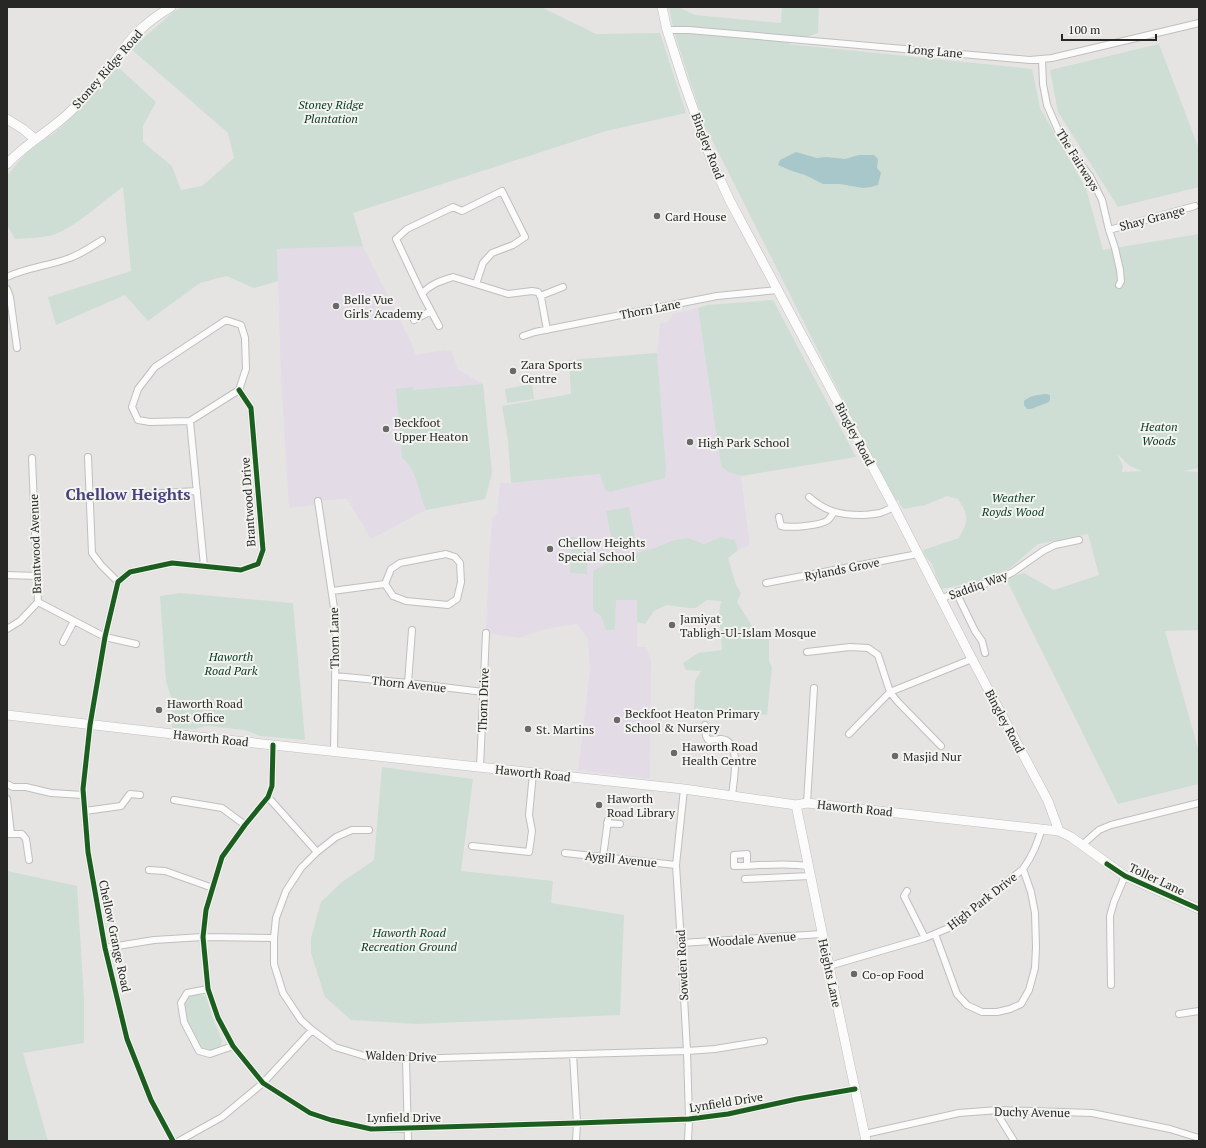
<svg xmlns="http://www.w3.org/2000/svg" width="1206" height="1148" font-family="'PT Serif',serif">
<rect width="100%" height="100%" fill="#e5e4e3"/>
<path fill="#e3dce7" d="M 363,246 L 414,348 L 415,355 L 445,350 L 452,352 L 458,369 L 483,384 L 492,473 L 485,499 L 426,510 L 371,539 L 347,499 L 314,501 L 314,505 L 289,508 L 281,378 L 277,249 Z
M 698,308 L 714,418 L 728,472 L 741,476 L 750,545 L 738,550 L 735,540 L 721,537 L 704,544 L 688,538 L 674,540 L 654,548 L 601,616 L 606,630 L 615,630 L 616,600 L 638,600 L 637,647 L 646,647 L 651,660 L 650,779 L 578,770 L 590,670 L 588,639 L 577,624 L 545,629 L 519,638 L 486,633 L 489,559 L 492,518 L 497,514 L 500,483 L 511,483 L 600,474 L 605,490 L 660,402 L 657,353 L 660,324 L 669,321 L 673,314 Z"/>
<path fill="#ceded5" fill-rule="evenodd" d="M 182,7 L 541,7 L 596,34 L 660,33 L 686,113 L 606,131 L 353,213 L 363,246 L 277,249 L 278,281 L 254,288 L 226,276 L 200,283 L 148,321 L 125,295 L 56,325 L 48,297 L 131,271 L 123,187 C 102,201 74,230 49,236 C 38,238 26,238 15,239 L 7,225 L 7,176 L 29,149 L 42,139 L 52,135 L 69,120 L 117,66 L 156,102 L 143,126 L 143,142 L 172,166 L 181,190 L 202,186 L 234,158 L 228,133 L 131,49 L 172,13 Z
M 669,7 L 678,7 L 695,15 L 781,23 L 782,7 L 819,7 L 818,33 L 788,44 L 1032,69 L 1040,108 L 1086,188 L 1103,250 L 1199,234 L 1199,468 L 1182,471 L 1199,472 L 1199,630 L 1165,631 L 1199,752 L 1199,784 L 1118,804 L 1006,579 L 1013,576 L 1024,573 L 1054,590 L 1099,575 L 1088,534 L 1038,544 L 1009,569 L 985,580 L 942,589 C 936,583 936,572 932,564 C 928,558 925,558 923,550 L 959,538 C 969,520 969,516 958,499 L 947,496 L 925,505 L 904,509 L 899,503 L 899,500 L 894,501 L 704,124 L 674,32 ZM 1117,454 L 1130,466 L 1142,471 L 1122,472 L 1123,466 Z
M 1159,44 L 1199,149 L 1199,187 L 1118,207 L 1058,112 L 1050,70 Z
M 773,300 L 856,457 L 741,476 L 728,472 L 721,466 L 698,308 L 707,305 Z
M 657,353 L 666,469 L 665,478 L 610,492 L 605,490 L 600,474 L 511,483 L 508,440 L 502,406 L 571,394 L 569,360 Z
M 483,384 L 492,473 L 485,499 L 426,510 C 418,492 418,471 402,458 L 396,389 L 413,387 L 413,390 Z
M 532,384 L 534,399 L 507,403 L 505,389 Z
M 629,507 L 636,544 L 613,548 L 606,511 Z
M 571,537 L 588,538 L 587,574 L 570,573 Z
M 721,537 L 735,540 L 738,550 L 728,558 L 736,585 L 741,593 L 737,602 L 752,626 L 753,632 L 769,633 L 769,661 L 772,667 L 767,715 L 694,709 L 695,681 L 701,671 L 686,670 L 683,663 L 698,653 L 722,650 L 719,614 L 721,601 L 707,600 L 696,608 L 689,608 L 667,605 L 654,611 L 645,624 L 637,622 L 637,600 L 616,600 L 615,630 L 606,630 L 601,616 L 593,610 L 593,571 L 616,559 L 654,548 L 674,540 L 688,538 L 704,544 Z
M 180,593 L 293,603 L 305,740 L 260,736 L 245,730 L 207,726 L 195,729 L 172,728 L 172,700 L 166,681 L 160,596 Z
M 382,767 L 473,779 L 461,871 L 553,881 L 551,903 L 624,915 L 620,1015 L 417,1024 L 351,1020 L 325,997 L 311,953 L 311,938 L 321,902 L 342,882 L 374,860 Z
M 7,871 L 77,886 L 84,999 L 84,1043 L 23,1053 L 48,1141 L 7,1141 Z
M 197,994 L 206,996 L 212,1016 L 222,1041 L 220,1047 L 209,1051 L 200,1049 L 188,1021 L 184,1004 L 189,996 Z"/>
<path fill="#a7c7ca" d="M 796,152 L 817,158 L 826,157 L 845,159 L 859,155 L 874,155 L 878,159 L 877,168 L 881,173 L 878,185 L 871,187 L 863,188 L 840,184 L 823,184 L 805,175 L 792,171 L 778,165 L 780,160 Z
M 1046,394 L 1050,395 L 1050,399 L 1049,402 L 1031,409 L 1027,409 L 1024,405 L 1024,401 C 1031,395 1037,395 1046,394 Z"/>
<g fill="none" stroke-linecap="round" stroke-linejoin="round">
<g stroke="#c0bfbe" stroke-width="8">
<path id="street" d="M 667,30 L 689,30 L 1030,60 L 1052,58 L 1199,23
M 1042,59 L 1043,84 L 1047,105 L 1058,130 L 1082,166 L 1090,176 L 1102,200 L 1109,230 L 1115,248 L 1120,270 L 1121,281 L 1119,285
M 1109,230 L 1195,206
M 7,277 C 26,268 47,266 67,259 C 80,255 91,247 102,240
M 7,289 L 10,297 L 17,348
M 422,294 L 412,273 L 396,239 L 407,229 L 453,207 L 462,211 L 502,191 L 525,237 L 513,245 L 492,253 L 483,263 L 476,284
M 540,296 L 563,287
M 226,320 L 241,325 L 245,338 L 246,369 L 239,390 L 190,421 L 150,422 L 138,420 L 132,407 L 138,389 L 155,367 Z
M 414,320 L 431,311
M 439,326 L 422,294 C 430,284 441,281 453,277 L 508,294 L 532,291 L 538,292 L 541,297 L 547,330
M 523,336 L 535,332 L 717,296 L 778,290
M 190,421 L 204,566
M 88,457 L 92,553 L 101,565 L 118,582
M 32,458 L 38,602 L 105,637 L 136,644
M 146,494 L 197,491
M 809,497 C 825,511 839,515 861,515 C 867,515 874,514 880,513 C 885,511 890,509 894,507
M 318,501 L 336,621 L 334,752
M 779,517 L 781,526 C 790,528 821,526 828,520 C 830,518 832,515 834,512
M 7,575 L 37,576
M 766,583 L 918,554
M 332,591 L 385,584 L 391,569 L 400,563 L 446,554 L 455,557 L 460,563 L 461,582 L 457,599 L 448,605 L 406,601 L 393,596 L 385,584
M 956,592 L 975,631 L 982,641 L 985,653
M 941,599 L 956,592 L 998,580 L 1013,572 L 1043,551 L 1055,545 L 1079,540
M 7,629 L 20,621 L 38,602
M 63,642 L 74,621
M 807,652 L 850,647 L 868,648 L 878,655 L 890,692 L 898,702 L 941,746
M 335,676 L 408,683 L 484,692
M 408,683 L 412,630
M 705,725 L 706,736 L 708,740 C 712,740 717,739 721,739 C 743,741 733,782 732,796
M 849,734 L 890,692 L 972,659
M 273,745 L 272,786 L 268,797 L 245,825 L 222,857 L 206,910 L 203,937 L 208,989 L 218,1018 L 233,1046 L 263,1083 L 310,1113 L 331,1120 L 371,1129 L 577,1123 L 689,1119 L 728,1114 L 797,1099 L 855,1089
M 480,767 L 486,633
M 7,784 L 13,787 L 26,787 L 51,793 L 83,795
M 684,789 L 676,865 L 681,943 L 687,1051 L 689,1119 L 688,1141
M 268,797 L 317,852
M 7,799 L 11,834 L 7,834
M 174,800 L 222,808 L 245,825
M 807,803 L 814,688
M 85,811 L 121,806 L 130,794 L 140,795
M 607,823 L 620,824
M 369,830 L 352,830 L 336,837 L 317,852 L 301,868 L 286,891 L 276,918 L 274,938 L 274,964 L 283,993 L 301,1020 L 312,1030 L 335,1047 L 368,1057 L 406,1059 L 687,1051 L 715,1049 L 764,1041
M 11,834 L 22,834 L 26,839 L 29,860
M 1082,845 L 1099,830 L 1111,825 L 1199,803
M 472,846 L 529,852 L 532,831 L 529,815 L 533,773
M 565,853 L 676,865
M 603,857 L 608,820
M 747,866 L 747,854 L 734,855 L 734,866 C 759,866 784,862 808,866
M 149,870 L 165,871 L 213,888
M 745,879 L 810,876
M 907,891 L 904,896 L 925,938
M 935,934 L 957,994 L 967,1005 L 982,1012 L 997,1012 L 1010,1009 L 1021,1004 L 1029,990 L 1035,968 L 1036,947 L 1035,913 L 1031,892 L 1023,869
M 681,943 L 822,934
M 105,948 L 154,940 L 203,937 L 274,938
M 829,966 L 925,938 L 951,927 L 1023,869 C 1033,855 1037,844 1042,828
M 1111,985 L 1110,916 L 1114,902 L 1125,876
M 208,989 L 187,993 L 181,1003 L 184,1022 L 199,1051 L 210,1054 L 233,1046
M 1179,1014 L 1199,1011
M 573,1054 L 577,1123 L 576,1141
M 406,1059 L 408,1141
M 998,1110 L 998,1115 L 1014,1141
M 865,1134 L 959,1113 L 998,1110 L 1092,1113 L 1170,1129 L 1199,1138
M 173,1141 L 151,1100 L 127,1039 L 105,948 L 88,852 L 83,789 L 90,725 L 105,637 L 118,582 L 130,572 L 172,563 L 241,570 L 258,564 L 263,550 L 251,408 L 239,390
M 179,1141 L 222,1117 L 263,1083 L 312,1030"/>
</g>
<g stroke="#c0bfbe" stroke-width="10">
<path id="secondary" d="M 662,7 L 667,30 L 683,80 L 712,162 L 730,201 L 894,507 L 972,659 L 1048,801 L 1059,831
M 7,119 L 23,129 L 35,139
M 7,164 C 27,142 54,129 75,107 C 84,98 93,88 102,78 C 115,62 126,42 142,28 C 151,20 161,13 171,7
M 7,715 L 208,738 L 684,789 L 796,805 L 807,803 L 1059,831 L 1071,837 L 1125,876 L 1199,909
M 796,805 L 829,966 L 866,1141"/>
</g>
<use href="#street" stroke="#fbfbfb" stroke-width="6"/>
<use href="#secondary" stroke="#fbfbfb" stroke-width="9"/>
<g stroke="#f3f3ef" stroke-width="8">
<path id="cycleway" d="M 273,745 L 272,786 L 268,797 L 245,825 L 222,857 L 206,910 L 203,937 L 208,989 L 218,1018 L 233,1046 L 263,1083 L 310,1113 L 331,1120 L 371,1129 L 577,1123 L 689,1119 L 728,1114 L 797,1099 L 855,1089
M 1107,864 L 1125,876 L 1199,909
M 173,1141 L 151,1100 L 127,1039 L 105,948 L 88,852 L 83,789 L 90,725 L 105,637 L 118,582 L 130,572 L 172,563 L 241,570 L 258,564 L 263,550 L 251,408 L 239,390"/>
</g>
<use href="#cycleway" stroke="#1b5e20" stroke-width="5"/>
</g>
<g fill="#6a6968" stroke="#f3f3ef" stroke-width="1.5">
<circle cx="657" cy="216" r="4"/>
<circle cx="336" cy="306" r="4"/>
<circle cx="513" cy="371" r="4"/>
<circle cx="386" cy="429" r="4"/>
<circle cx="690" cy="442" r="4"/>
<circle cx="550" cy="549" r="4"/>
<circle cx="672" cy="625" r="4"/>
<circle cx="159" cy="710" r="4"/>
<circle cx="617" cy="720" r="4"/>
<circle cx="528" cy="729" r="4"/>
<circle cx="674" cy="753" r="4"/>
<circle cx="895" cy="756" r="4"/>
<circle cx="599" cy="805" r="4"/>
<circle cx="854" cy="974" r="4"/>
</g>
<g text-anchor="middle" dominant-baseline="central" stroke-width="4" stroke-linejoin="round" paint-order="stroke">
<g font-size="12" fill="#272726" stroke="#f3f3ef">
<text transform="translate(935 51) rotate(5)">Long Lane</text>
<text transform="translate(107 69) rotate(-49)">Stoney Ridge Road</text>
<text transform="translate(708 146) rotate(69)">Bingley Road</text>
<text transform="translate(1078 160) rotate(58)">The Fairways</text>
<text transform="translate(1152 218) rotate(-15)">Shay Grange</text>
<text transform="translate(650 309) rotate(-11)">Thorn Lane</text>
<text transform="translate(855 434) rotate(62)">Bingley Road</text>
<text transform="translate(248 502) rotate(-94)">Brantwood Drive</text>
<text transform="translate(35 544) rotate(-92)">Brantwood Avenue</text>
<text transform="translate(842 569) rotate(-11)">Rylands Grove</text>
<text transform="translate(978 585) rotate(-20)">Saddiq Way</text>
<text transform="translate(334 638) rotate(-91)">Thorn Lane</text>
<text transform="translate(409 684) rotate(6)">Thorn Avenue</text>
<text transform="translate(483 700) rotate(-88)">Thorn Drive</text>
<text transform="translate(1005 721) rotate(62)">Bingley Road</text>
<text transform="translate(211 738) rotate(6)">Haworth Road</text>
<text transform="translate(533 773) rotate(6)">Haworth Road</text>
<text transform="translate(855 808) rotate(6)">Haworth Road</text>
<text transform="translate(621 859) rotate(6)">Aygill Avenue</text>
<text transform="translate(1157 879) rotate(25)">Toller Lane</text>
<text transform="translate(982 901) rotate(-38)">High Park Drive</text>
<text transform="translate(115 936) rotate(78)">Chellow Grange Road</text>
<text transform="translate(752 939) rotate(-4)">Woodale Avenue</text>
<text transform="translate(682 965) rotate(-93)">Sowden Road</text>
<text transform="translate(830 973) rotate(78)">Heights Lane</text>
<text transform="translate(401 1056) rotate(2)">Walden Drive</text>
<text transform="translate(726 1102) rotate(-9)">Lynfield Drive</text>
<text transform="translate(1032 1112) rotate(1)">Duchy Avenue</text>
<text x="404" y="1117">Lynfield Drive</text>
</g>
<g font-size="12" font-style="italic" fill="#073a26" stroke="#f3f3ef">
<text x="331" y="104">Stoney Ridge<tspan x="331" dy="14">Plantation</tspan></text>
<text x="1159" y="426">Heaton<tspan x="1159" dy="14">Woods</tspan></text>
<text x="1013" y="497">Weather<tspan x="1013" dy="14">Royds Wood</tspan></text>
<text x="231" y="656">Haworth<tspan x="231" dy="14">Road Park</tspan></text>
<text x="409" y="932">Haworth Road<tspan x="409" dy="14">Recreation Ground</tspan></text>
</g>
<g font-size="12" fill="#272726" stroke="#f3f3ef" text-anchor="start">
<text x="665" y="216">Card House</text>
<text x="344" y="299">Belle Vue<tspan x="344" dy="14">Girls' Academy</tspan></text>
<text x="521" y="364">Zara Sports<tspan x="521" dy="14">Centre</tspan></text>
<text x="394" y="422">Beckfoot<tspan x="394" dy="14">Upper Heaton</tspan></text>
<text x="698" y="442">High Park School</text>
<text x="558" y="542">Chellow Heights<tspan x="558" dy="14">Special School</tspan></text>
<text x="680" y="618">Jamiyat<tspan x="680" dy="14">Tabligh-Ul-Islam Mosque</tspan></text>
<text x="167" y="703">Haworth Road<tspan x="167" dy="14">Post Office</tspan></text>
<text x="625" y="713">Beckfoot Heaton Primary<tspan x="625" dy="14">School &amp; Nursery</tspan></text>
<text x="536" y="729">St. Martins</text>
<text x="682" y="746">Haworth Road<tspan x="682" dy="14">Health Centre</tspan></text>
<text x="903" y="756">Masjid Nur</text>
<text x="607" y="798">Haworth<tspan x="607" dy="14">Road Library</tspan></text>
<text x="862" y="974">Co-op Food</text>
</g>
<g font-size="16" font-weight="bold" fill="#46417e" stroke="#f3f3ef">
<text x="128" y="494">Chellow Heights</text>
</g>
</g>
<rect width="1206" height="1148" fill="none" stroke="#272726" stroke-width="16"/>
<path d="M1062 34v6h94v-6" fill="none" stroke="#272726" stroke-width="2"/>
<text x="1068" y="34" font-size="12" fill="#272726" stroke="#f3f3ef" stroke-width="3" paint-order="stroke">100 m</text>
</svg>
